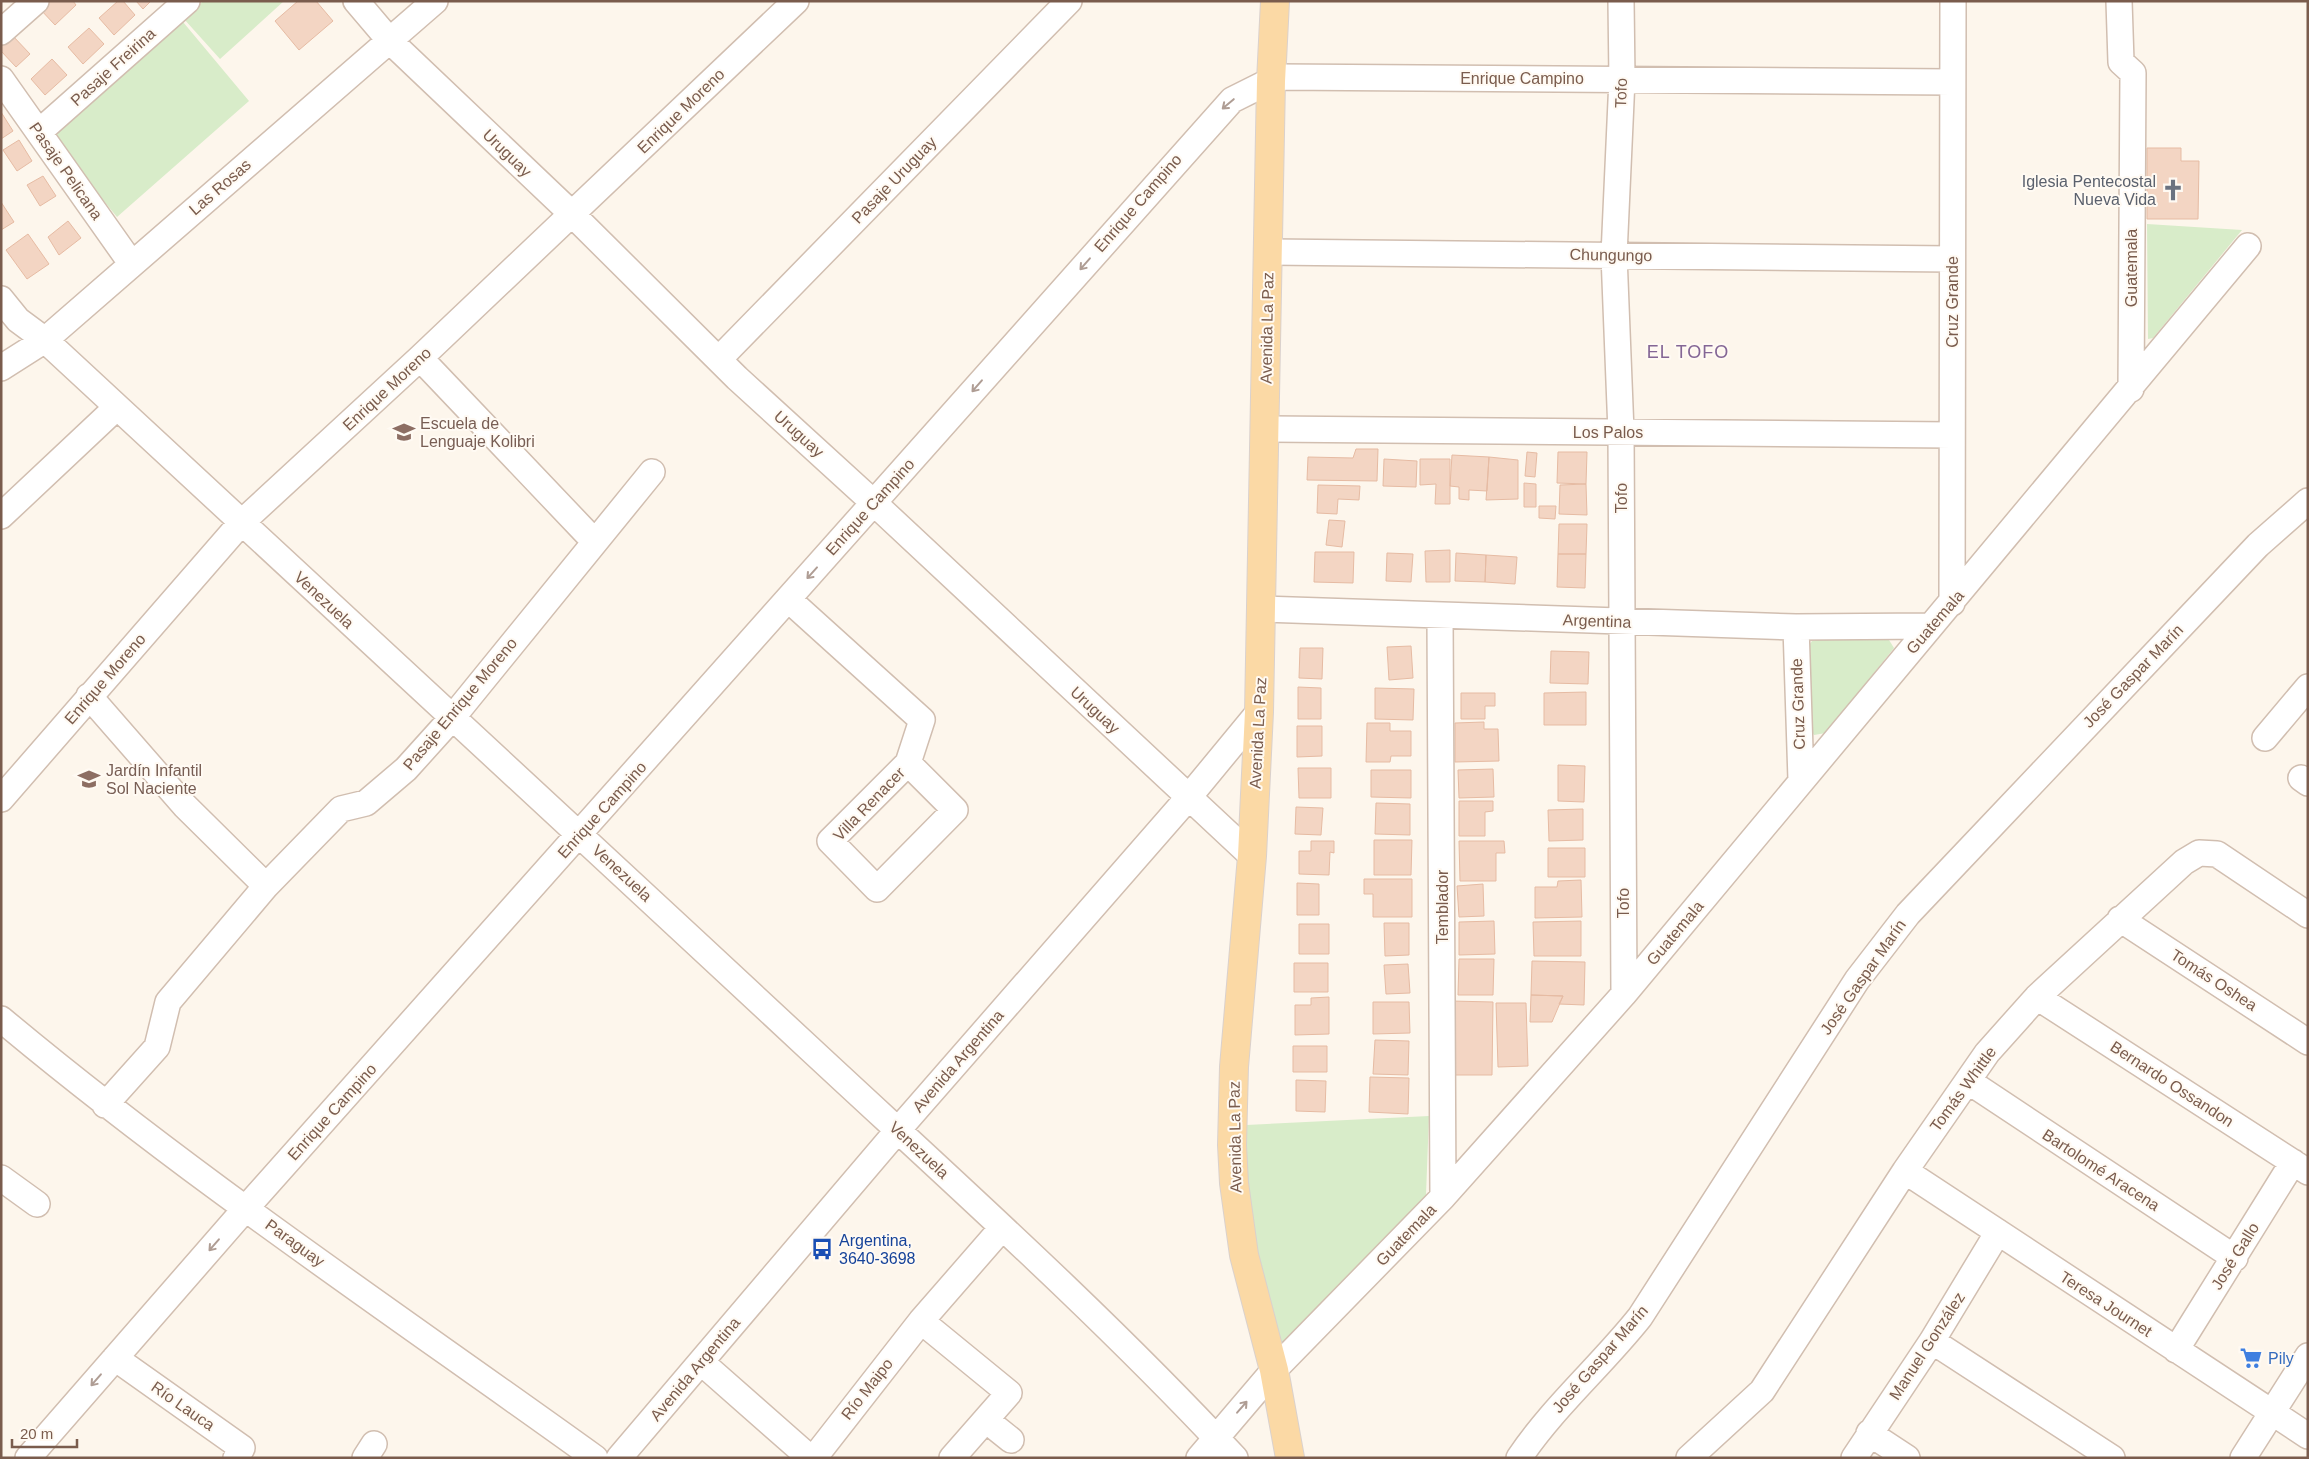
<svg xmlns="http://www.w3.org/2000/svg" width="2309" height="1459" font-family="Arial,sans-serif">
<rect width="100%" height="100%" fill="#fdf6ec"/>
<path fill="#d8ecc9" d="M 203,1 L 284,1 L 220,59 L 184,19 Z
M 178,16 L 249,101 L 117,217 L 47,132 Z
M 2147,224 L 2242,230 L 2153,338 L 2148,339 Z
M 1822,639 L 1889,640 L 1894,648 L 1826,733 L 1814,735 L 1811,731 L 1809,645 L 1812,641 Z
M 1429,1116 L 1426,1195 L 1280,1355 L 1240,1178 L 1246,1125 Z"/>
<path fill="#f3d5c3" stroke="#e6bba3" d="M 48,1 L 73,1 L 76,5 L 55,25 L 40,9 Z
M 118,1 L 123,1 L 135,15 L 114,35 L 99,18 Z
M 136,1 L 151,1 L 143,9 Z
M 298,1 L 316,1 L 333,21 L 299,50 L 275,21 Z
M 89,28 L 104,44 L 83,64 L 68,47 Z
M 12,35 L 30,54 L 16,67 L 1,51 L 1,45 Z
M 52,59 L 67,75 L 45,95 L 31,79 Z
M 1,112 L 13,131 L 1,139 Z
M 19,140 L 32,161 L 17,171 L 3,150 Z
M 2147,148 L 2181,148 L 2181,161 L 2199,161 L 2198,219 L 2147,219 Z
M 43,176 L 56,196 L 40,206 L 27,185 Z
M 1,202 L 14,222 L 1,230 Z
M 68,221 L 81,238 L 59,255 L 48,237 Z
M 28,234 L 49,264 L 27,279 L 6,250 Z
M 1356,449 L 1378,449 L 1377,481 L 1307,480 L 1308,457 L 1353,458 Z
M 1527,452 L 1537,453 L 1535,477 L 1525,476 Z
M 1558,452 L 1587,452 L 1586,484 L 1557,483 Z
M 1452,455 L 1489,457 L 1487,491 L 1469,490 L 1469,500 L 1459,499 L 1459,487 L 1450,486 Z
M 1489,457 L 1518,460 L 1518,499 L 1486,500 Z
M 1384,459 L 1417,461 L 1416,487 L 1383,486 Z
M 1420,459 L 1450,459 L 1450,504 L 1435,504 L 1436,484 L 1420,485 Z
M 1524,483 L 1536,484 L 1536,507 L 1524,507 Z
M 1586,484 L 1587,515 L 1559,514 L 1560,485 Z
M 1318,485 L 1360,486 L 1359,500 L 1338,499 L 1337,514 L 1317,513 Z
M 1539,506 L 1556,506 L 1555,519 L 1539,518 Z
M 1329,520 L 1345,521 L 1342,547 L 1326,545 Z
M 1559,524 L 1587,524 L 1586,554 L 1558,554 Z
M 1450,550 L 1450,582 L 1426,582 L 1425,551 Z
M 1315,552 L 1354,552 L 1353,583 L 1314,582 Z
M 1387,553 L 1413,554 L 1411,582 L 1386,581 Z
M 1456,553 L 1486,555 L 1485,582 L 1455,581 Z
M 1558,554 L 1586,554 L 1585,588 L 1557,587 Z
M 1486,555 L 1517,557 L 1515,584 L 1485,582 Z
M 1411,646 L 1413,678 L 1389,680 L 1387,647 Z
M 1300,648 L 1323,648 L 1322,679 L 1299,678 Z
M 1551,651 L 1589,652 L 1588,684 L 1550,683 Z
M 1298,687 L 1321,688 L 1321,719 L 1298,719 Z
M 1375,688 L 1414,689 L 1413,720 L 1375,719 Z
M 1586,692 L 1586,725 L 1544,725 L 1544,693 Z
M 1461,693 L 1495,693 L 1495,706 L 1485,706 L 1485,719 L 1461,719 Z
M 1484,722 L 1484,729 L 1498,729 L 1499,761 L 1455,762 L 1455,723 Z
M 1367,723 L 1390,723 L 1390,731 L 1411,731 L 1411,756 L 1391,756 L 1390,762 L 1366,762 Z
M 1297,726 L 1322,726 L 1322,756 L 1297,757 Z
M 1558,765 L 1585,766 L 1584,802 L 1558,801 Z
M 1298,768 L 1331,768 L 1331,798 L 1299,798 Z
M 1493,769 L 1494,797 L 1459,798 L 1458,770 Z
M 1371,770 L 1411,770 L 1411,798 L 1371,797 Z
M 1459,801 L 1493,801 L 1493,811 L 1485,812 L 1485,836 L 1459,836 Z
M 1376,803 L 1410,804 L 1410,835 L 1375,834 Z
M 1296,807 L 1323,808 L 1321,835 L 1295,834 Z
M 1583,809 L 1583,840 L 1549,841 L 1548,810 Z
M 1374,840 L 1412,840 L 1411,875 L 1374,875 Z
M 1311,841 L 1334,841 L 1334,853 L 1330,852 L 1329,875 L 1299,874 L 1299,851 L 1311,851 Z
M 1459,841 L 1504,841 L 1505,853 L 1496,853 L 1496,881 L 1460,881 Z
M 1548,848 L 1585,848 L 1585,877 L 1548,877 Z
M 1364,879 L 1412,879 L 1412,917 L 1373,917 L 1373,894 L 1364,894 Z
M 1581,880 L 1582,917 L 1535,918 L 1535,887 L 1557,887 L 1558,881 Z
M 1297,883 L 1319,884 L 1319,915 L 1297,915 Z
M 1483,884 L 1484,916 L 1459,917 L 1457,886 Z
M 1494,921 L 1495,954 L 1459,955 L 1459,922 Z
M 1581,921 L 1581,956 L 1534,956 L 1533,922 Z
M 1384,923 L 1409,923 L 1409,955 L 1385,956 Z
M 1299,924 L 1329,924 L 1329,954 L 1299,954 Z
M 1459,959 L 1494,959 L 1493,995 L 1458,995 Z
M 1532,961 L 1585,962 L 1584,1005 L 1559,1004 L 1563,996 L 1531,995 Z
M 1294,963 L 1328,963 L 1328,992 L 1294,992 Z
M 1408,964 L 1410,993 L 1386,994 L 1384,965 Z
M 1531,995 L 1563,996 L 1552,1022 L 1530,1022 Z
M 1329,997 L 1329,1034 L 1295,1035 L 1295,1005 L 1311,1005 L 1311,998 Z
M 1451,1001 L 1493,1002 L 1492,1075 L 1450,1075 Z
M 1373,1002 L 1409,1002 L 1410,1033 L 1373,1034 Z
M 1496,1003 L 1526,1003 L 1528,1066 L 1498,1067 Z
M 1375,1040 L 1409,1041 L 1408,1075 L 1373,1074 Z
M 1293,1046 L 1327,1046 L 1327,1072 L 1293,1072 Z
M 1370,1077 L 1409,1078 L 1408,1114 L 1369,1112 Z
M 1296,1080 L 1326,1081 L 1325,1112 L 1296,1111 Z"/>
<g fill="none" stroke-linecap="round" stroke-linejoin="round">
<g stroke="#d1beb0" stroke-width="28">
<path id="minor" d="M 356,1 L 390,41 L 572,214 L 737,378 L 874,503 L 1252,856
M 1621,1 L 1622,79 L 1614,255 L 1621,432 L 1624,994
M 2119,1 L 2121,62 L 2133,73 L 2131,389
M 1,32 L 36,1
M 1,79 L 131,263
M 39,132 L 187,1
M 1269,252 L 1952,259
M 1,299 L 18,320 L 45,340 C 298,577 555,811 809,1048 C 953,1182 1101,1314 1235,1458
M 420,358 L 594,541
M 719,359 L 1069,1
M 1,368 L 45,340 L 435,1
M 1265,429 L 1952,435
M 1,516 L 117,407
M 788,599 L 922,720 L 908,763 L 830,841 L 877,889 L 955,810 L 908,763
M 1952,603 L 1953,1
M 1263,609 L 1796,627 L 1931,626
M 1440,617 L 1443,1197
M 1796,627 L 1801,780
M 89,696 L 185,806 L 266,886
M 2265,738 L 2308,687
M 2301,778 L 2308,783
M 1,799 L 241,523 L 420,358 L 796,1
M 2120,919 L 2308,1042
M 2037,997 L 2308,1172
M 1,1019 C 190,1177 395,1314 595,1458
M 1968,1081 L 2235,1258
M 105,1105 L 157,1047 L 168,1002 L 266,886 L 341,809 L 366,803 L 406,769 L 452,718 L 652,472
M 1905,1171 L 2308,1436
M 1,1178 L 37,1204
M 921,1321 L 1009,1393 L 952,1458
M 1932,1341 L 2112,1458
M 2176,1350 L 2293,1162
M 115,1358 L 242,1448 L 236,1458
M 701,1362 L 810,1458
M 986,1420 L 1011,1440
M 1869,1433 L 1907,1458
M 28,1458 L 246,1208 L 1232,100 L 1278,77 L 1952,82
M 365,1458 L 374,1444
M 619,1458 L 898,1130 L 1188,798 L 1259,712
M 814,1458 L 921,1321 L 1002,1228
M 1199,1458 L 1274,1370 L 1443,1197 L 1624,994 L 2248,246
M 1519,1458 C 1554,1406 1601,1366 1640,1317 L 1857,980 L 1908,914 L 2258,545 L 2308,501
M 1689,1458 L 1762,1391 L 1905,1171 L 1987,1053 L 2037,997 L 2184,862 L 2199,853 L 2217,854 L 2308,915
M 1854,1458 L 1932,1341 L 1998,1232
M 2243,1458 L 2308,1356"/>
</g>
<g stroke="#dad1cd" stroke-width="30">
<path id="major" d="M 1275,1 L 1271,81 L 1259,712 L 1252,856 L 1234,1067 L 1232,1145 L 1234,1183 L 1244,1255 L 1274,1370 L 1290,1458"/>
</g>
<use href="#minor" stroke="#fff" stroke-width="25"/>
<use href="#major" stroke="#fbd9a5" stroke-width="28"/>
</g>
<defs><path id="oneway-shaft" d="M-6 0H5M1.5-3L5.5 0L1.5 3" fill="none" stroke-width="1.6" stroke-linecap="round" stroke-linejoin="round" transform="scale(1.25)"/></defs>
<g stroke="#af9d94">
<use href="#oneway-shaft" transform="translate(1228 104) rotate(140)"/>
<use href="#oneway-shaft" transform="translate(1085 264) rotate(131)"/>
<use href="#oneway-shaft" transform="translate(977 386) rotate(131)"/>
<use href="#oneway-shaft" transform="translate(812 573) rotate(132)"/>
<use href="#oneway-shaft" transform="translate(214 1245) rotate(131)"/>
<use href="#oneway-shaft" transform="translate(96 1380) rotate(131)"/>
<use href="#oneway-shaft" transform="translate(1242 1407) rotate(-49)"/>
</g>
<defs>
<g id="church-bare" transform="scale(1.725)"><path d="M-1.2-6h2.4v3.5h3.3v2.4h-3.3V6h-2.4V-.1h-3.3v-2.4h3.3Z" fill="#6b7280" stroke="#fffaf3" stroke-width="2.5" paint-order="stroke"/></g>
<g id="school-bare" transform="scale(1.725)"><path d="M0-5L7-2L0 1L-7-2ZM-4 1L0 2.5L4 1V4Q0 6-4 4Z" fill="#8d6e63" stroke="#fffaf3" stroke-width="2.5" paint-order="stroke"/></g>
<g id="bus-bare" transform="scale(1.725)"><path d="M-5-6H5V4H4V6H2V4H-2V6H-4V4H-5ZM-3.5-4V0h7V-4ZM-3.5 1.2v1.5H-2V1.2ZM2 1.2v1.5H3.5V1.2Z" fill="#1a4fb4" stroke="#fffaf3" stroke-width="2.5" paint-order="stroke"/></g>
<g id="supermarket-bare" transform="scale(1.725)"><path d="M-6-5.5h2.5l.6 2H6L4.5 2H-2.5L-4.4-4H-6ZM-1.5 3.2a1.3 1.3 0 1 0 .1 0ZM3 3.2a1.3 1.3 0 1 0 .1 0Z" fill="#3f7fe0" stroke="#fffaf3" stroke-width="2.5" paint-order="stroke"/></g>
</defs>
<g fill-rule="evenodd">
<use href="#church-bare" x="2173" y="190"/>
<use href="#school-bare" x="404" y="432"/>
<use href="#school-bare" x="89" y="779"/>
<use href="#bus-bare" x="822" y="1249"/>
<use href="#supermarket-bare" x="2251" y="1358"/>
</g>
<g text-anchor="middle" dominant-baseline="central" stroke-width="4" stroke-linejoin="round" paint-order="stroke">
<g font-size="16" fill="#7a5c4d" stroke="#fffaf3">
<text transform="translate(113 67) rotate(-42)">Pasaje Freirina</text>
<text x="1522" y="78">Enrique Campino</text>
<text transform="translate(1621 93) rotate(-88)">Tofo</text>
<text transform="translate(681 111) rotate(-44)">Enrique Moreno</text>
<text transform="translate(507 153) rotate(44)">Uruguay</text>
<text transform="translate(66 171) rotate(55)">Pasaje Pelicana</text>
<text transform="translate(894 180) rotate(-46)">Pasaje Uruguay</text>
<text transform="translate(220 187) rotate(-41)">Las Rosas</text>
<text transform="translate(1138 203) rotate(-49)">Enrique Campino</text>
<text transform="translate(1611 255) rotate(1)">Chungungo</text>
<text transform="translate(2131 268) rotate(-90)">Guatemala</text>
<text transform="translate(1952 302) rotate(-90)">Cruz Grande</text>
<text transform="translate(1267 328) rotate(-89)">Avenida La Paz</text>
<text transform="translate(387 389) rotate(-43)">Enrique Moreno</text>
<text x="1608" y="432">Los Palos</text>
<text transform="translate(799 434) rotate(42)">Uruguay</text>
<text transform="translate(1621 498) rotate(-90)">Tofo</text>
<text transform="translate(870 507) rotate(-48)">Enrique Campino</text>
<text transform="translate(324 600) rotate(43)">Venezuela</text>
<text transform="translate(1597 621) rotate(2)">Argentina</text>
<text transform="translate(1935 622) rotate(-49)">Guatemala</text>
<text transform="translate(2133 676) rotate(-46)">José Gaspar Marín</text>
<text transform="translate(105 679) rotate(-49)">Enrique Moreno</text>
<text transform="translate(460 704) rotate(-50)">Pasaje Enrique Moreno</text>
<text transform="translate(1798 704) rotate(-92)">Cruz Grande</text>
<text transform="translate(1095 710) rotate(43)">Uruguay</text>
<text transform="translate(1258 733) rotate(-87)">Avenida La Paz</text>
<text transform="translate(869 804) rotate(-46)">Villa Renacer</text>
<text transform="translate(602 810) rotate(-48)">Enrique Campino</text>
<text transform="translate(622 873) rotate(43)">Venezuela</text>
<text transform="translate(1623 903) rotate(-90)">Tofo</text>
<text transform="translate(1442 907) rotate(-90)">Temblador</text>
<text transform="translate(1675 933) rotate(-50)">Guatemala</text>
<text transform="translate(1863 977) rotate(-55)">José Gaspar Marín</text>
<text transform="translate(2214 980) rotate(33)">Tomás Oshea</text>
<text transform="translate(958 1061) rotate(-49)">Avenida Argentina</text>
<text transform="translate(2172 1084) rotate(33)">Bernardo Ossandon</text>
<text transform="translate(1963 1089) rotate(-54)">Tomás Whittle</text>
<text transform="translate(332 1112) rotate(-48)">Enrique Campino</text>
<text transform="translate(1235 1137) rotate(-91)">Avenida La Paz</text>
<text transform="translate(919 1150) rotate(43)">Venezuela</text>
<text transform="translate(2101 1170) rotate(33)">Bartolomé Aracena</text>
<text transform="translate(1406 1235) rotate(-46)">Guatemala</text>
<text transform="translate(295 1243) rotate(36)">Paraguay</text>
<text transform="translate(2235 1256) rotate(-58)">José Gallo</text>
<text transform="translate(2106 1304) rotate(33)">Teresa Journet</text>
<text transform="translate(1927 1346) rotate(-57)">Manuel González</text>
<text transform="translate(1600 1359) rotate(-49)">José Gaspar Marín</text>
<text transform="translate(695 1369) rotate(-50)">Avenida Argentina</text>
<text transform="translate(867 1389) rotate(-52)">Río Maipo</text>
<text transform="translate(183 1406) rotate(35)">Río Lauca</text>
</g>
<g font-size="16" fill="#5b616d" stroke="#fffaf3" text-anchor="end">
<text x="2156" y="181">Iglesia Pentecostal<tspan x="2156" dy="18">Nueva Vida</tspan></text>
</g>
<g font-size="16" fill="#785e54" stroke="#fffaf3" text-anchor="start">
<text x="420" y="423">Escuela de<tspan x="420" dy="18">Lenguaje Kolibri</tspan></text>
<text x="106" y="770">Jardín Infantil<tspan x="106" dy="18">Sol Naciente</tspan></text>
</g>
<g font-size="16" fill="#164399" stroke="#fffaf3" text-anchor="start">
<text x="839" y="1240">Argentina,<tspan x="839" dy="18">3640-3698</tspan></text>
</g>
<g font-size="16" fill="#366cbe" stroke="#fffaf3" text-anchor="start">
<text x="2268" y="1358">Pily</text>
</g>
<g font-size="18" letter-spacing="1" fill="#846695" stroke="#fffaf3">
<text x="1688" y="352">EL TOFO</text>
</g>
</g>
<rect width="2309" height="1459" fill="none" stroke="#7a5c4d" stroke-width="5"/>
<path d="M12 1439v8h65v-8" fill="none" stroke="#7a5c4d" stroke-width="2.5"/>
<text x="20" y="1439" font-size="15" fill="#7a5c4d" stroke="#fffaf3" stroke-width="4" paint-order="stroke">20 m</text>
</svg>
